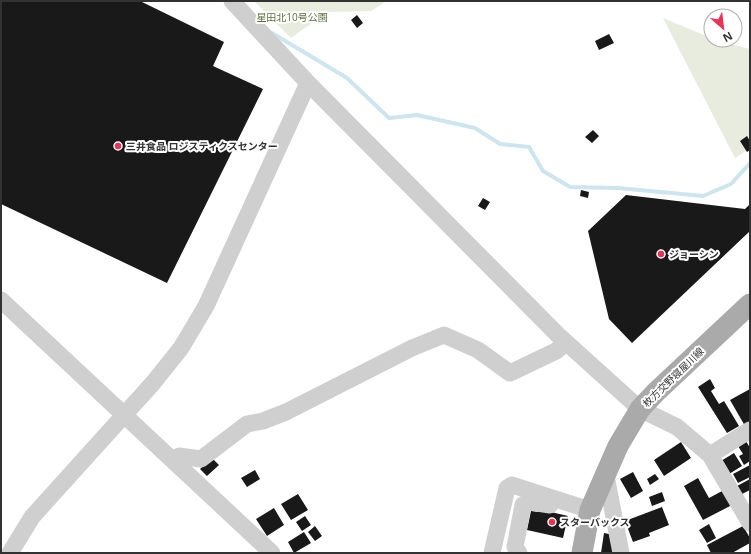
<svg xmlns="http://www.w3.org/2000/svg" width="751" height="554" font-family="'Open Sans','Noto Sans JP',sans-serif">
<rect width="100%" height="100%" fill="#fff"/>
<path fill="#e7ecde" d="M 254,1 L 382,1 L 384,3 L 371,11 L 327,12 L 291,38 Z
M 663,18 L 711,38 L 711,40 L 716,40 L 750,49 L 750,148 L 735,158 Z"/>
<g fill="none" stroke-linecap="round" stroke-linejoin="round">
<path stroke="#cde5ee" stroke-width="4" d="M 272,33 L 347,78 L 389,118 L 417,115 L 475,128 L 500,144 L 529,147 L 543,171 L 570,187 L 618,188 L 703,196 L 731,184 L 750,163"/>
</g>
<path fill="#191919" d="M 1,1 L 140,1 L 224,42 L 213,66 L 263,89 L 167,283 L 1,204 Z
M 357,15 L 363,23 L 357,28 L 351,20 Z
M 609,34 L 614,43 L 599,50 L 595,41 Z
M 593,130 L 599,136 L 592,143 L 585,137 Z
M 747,136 L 750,141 L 750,150 L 747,152 L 740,141 Z
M 581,190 L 589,192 L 588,198 L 580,196 Z
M 626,195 L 745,209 L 750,204 L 750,231 L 632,343 L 609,319 L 588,231 Z
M 483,198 L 490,202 L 485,210 L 478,206 Z
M 710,379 L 715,388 L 711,391 L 719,404 L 724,401 L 739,426 L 727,433 L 698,387 Z
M 750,389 L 750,423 L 745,426 L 730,400 Z
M 746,441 L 750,448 L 750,461 L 744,465 L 739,456 L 743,454 L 738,446 Z
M 681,442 L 691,458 L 664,476 L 654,460 Z
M 734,453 L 742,466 L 729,474 L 721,461 Z
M 212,458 L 219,465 L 207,476 L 200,469 Z
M 750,465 L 750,477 L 738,483 L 733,474 Z
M 255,470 L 260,479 L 247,487 L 241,478 Z
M 633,472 L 643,491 L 631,498 L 620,479 Z
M 655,474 L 659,479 L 650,485 L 647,479 Z
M 698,478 L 709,498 L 724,490 L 732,505 L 703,520 L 684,486 Z
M 750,479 L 750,490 L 742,494 L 737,486 Z
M 662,492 L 665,501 L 652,506 L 649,497 Z
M 298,494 L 308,510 L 291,520 L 281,504 Z
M 662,507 L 669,525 L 649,533 L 650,536 L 633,542 L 625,521 Z
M 274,508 L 284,525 L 267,536 L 256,519 Z
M 538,509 L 568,516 L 563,538 L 527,530 L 531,511 L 538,512 Z
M 305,516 L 311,525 L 302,531 L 296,522 Z
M 709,524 L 716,538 L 707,543 L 699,530 Z
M 315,526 L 322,536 L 315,541 L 308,532 Z
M 743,526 L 750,538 L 750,543 L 732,553 L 711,553 L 707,545 Z
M 304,532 L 311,543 L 294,553 L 288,542 Z
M 604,533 L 609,534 L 614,553 L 601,553 Z"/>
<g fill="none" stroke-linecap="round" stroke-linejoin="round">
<path stroke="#cfcfcf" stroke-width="17" d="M 308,83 L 558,335 L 640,409 L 677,427 L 710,455 L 750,523
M 1,300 L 272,553
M 710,455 L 750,430
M 174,461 L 179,456 L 201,459 L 247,424 L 263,421 L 286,412 L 412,348 L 444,335 L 478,350 L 510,373 L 556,351 L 566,343
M 606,476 L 621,553
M 10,553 L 32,517 L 153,383 L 181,348 L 206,306 L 308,83 L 232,1
M 492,553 L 507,488 L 512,485 L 590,510
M 519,553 L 515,547 L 523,505 L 531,502 L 550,505"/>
<path stroke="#aaa" stroke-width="21" d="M 582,553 L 590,510 L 618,446 L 640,409 L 656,392 L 750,304"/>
</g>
<g fill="#ea3355" stroke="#fff" stroke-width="1.5">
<circle cx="118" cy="146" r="4"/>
<circle cx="661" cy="254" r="4"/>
<circle cx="552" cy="522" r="4"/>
</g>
<g text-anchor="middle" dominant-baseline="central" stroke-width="4" stroke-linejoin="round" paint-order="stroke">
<g font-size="10" fill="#5b703d" stroke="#fff">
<text x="292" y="17">星田北10号公園</text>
</g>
<g font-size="10" font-weight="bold" fill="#323232" stroke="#fff" text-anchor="start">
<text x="126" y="146">三井食品 ロジスティクスセンター</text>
<text x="669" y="254">ジョーシン</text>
<text x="560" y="522">スターバックス</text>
</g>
<g font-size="10" fill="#323232" stroke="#fff">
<text transform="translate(673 377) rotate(-44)">枚方交野寝屋川線</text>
</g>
</g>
<rect width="751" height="554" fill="none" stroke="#323232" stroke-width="4"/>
<g transform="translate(723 28) rotate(152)"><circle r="19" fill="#ffffff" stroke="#adadad"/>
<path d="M0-3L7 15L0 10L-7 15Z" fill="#ea3355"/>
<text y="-6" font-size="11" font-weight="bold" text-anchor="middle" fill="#323232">N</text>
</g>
</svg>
